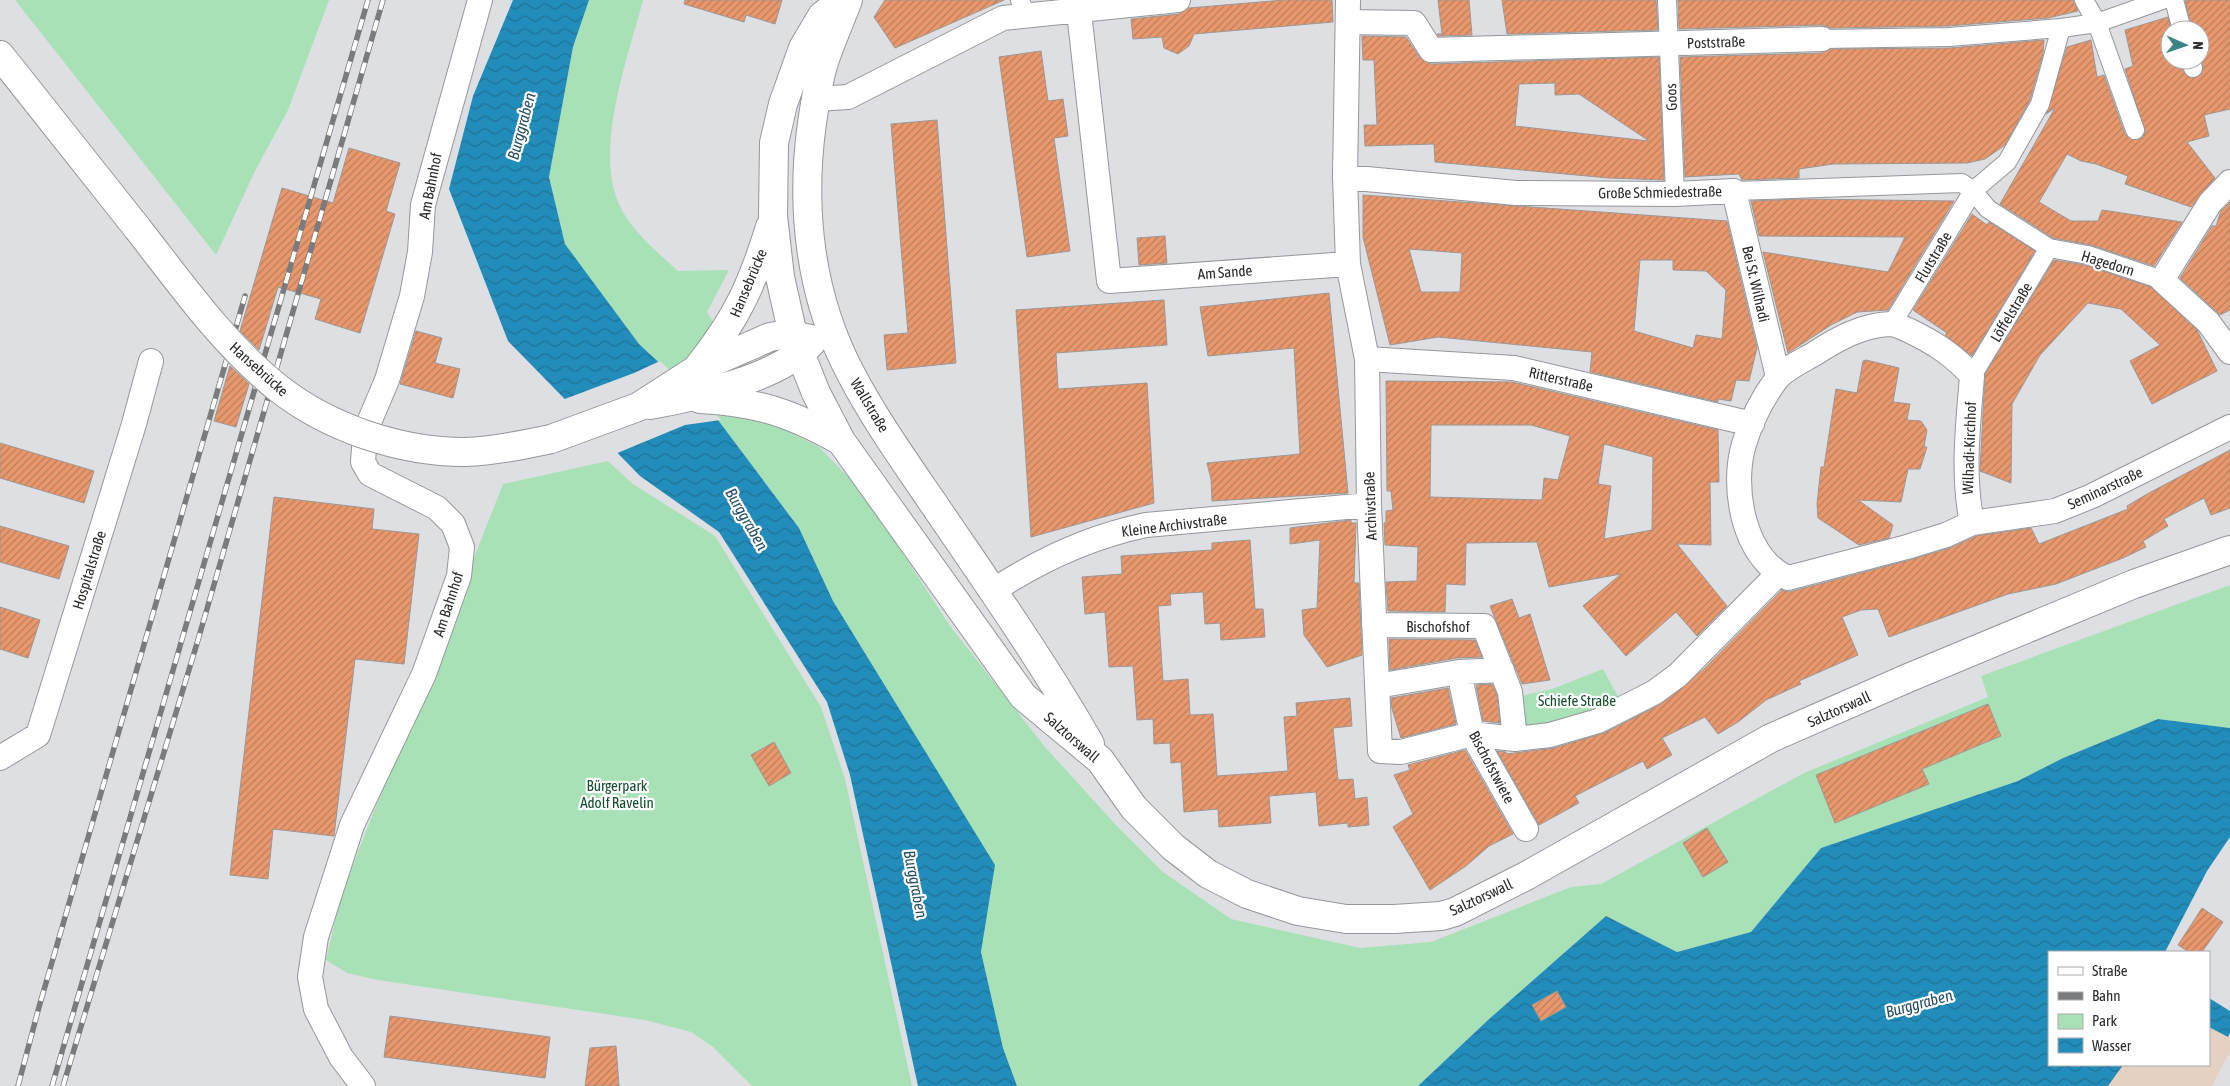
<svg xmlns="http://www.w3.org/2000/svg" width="2230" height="1086" font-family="'Asap Condensed',sans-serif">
<defs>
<pattern id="water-waves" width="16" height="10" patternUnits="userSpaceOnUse" patternTransform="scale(1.25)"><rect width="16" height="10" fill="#228dba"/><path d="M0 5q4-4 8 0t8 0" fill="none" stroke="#1e7398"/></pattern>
<pattern id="building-hatch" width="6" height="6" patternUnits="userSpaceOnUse" patternTransform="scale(1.25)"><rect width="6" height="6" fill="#e9986d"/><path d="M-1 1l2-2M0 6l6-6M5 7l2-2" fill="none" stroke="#bd7c5a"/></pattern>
</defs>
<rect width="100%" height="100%" fill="#dddfe3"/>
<path fill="#e5d1c2" d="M 2209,1026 L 2230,1038 L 2230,1051 L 2212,1086 L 2108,1086 L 2123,1065 L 2209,1065 Z"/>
<path fill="#a9e1b7" d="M 15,0 L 329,0 L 288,110 L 256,169 L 216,255 Z
M 589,0 L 643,0 C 628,58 595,145 618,202 C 630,230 656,251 678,271 L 729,270 L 707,312 L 775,425 L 819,447 L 863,492 L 950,626 L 1045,747 L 1116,825 L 1163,872 L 1231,919 L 1360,948 L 1431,942 L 1571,887 L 1601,884 L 1804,773 L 1988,697 L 1981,676 L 2230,585 L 2230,728 L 2158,719 L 2063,758 L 2018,781 L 1821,848 L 1751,932 L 1677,952 L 1606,916 L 1488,1020 L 1418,1086 L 1017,1086 L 1003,1048 L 981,952 L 994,865 L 833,601 L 799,528 L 712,412 L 639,344 L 565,244 L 549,177 L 573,47 Z
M 608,461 L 633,484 L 715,536 L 821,707 L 845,779 L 912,1086 L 752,1086 L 713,1047 L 691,1032 L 645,1020 L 378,980 L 347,973 L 326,960 L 341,895 L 503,484 Z
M 1603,669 L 1620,700 L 1584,719 L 1527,729 L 1522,724 L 1521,696 L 1552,689 Z"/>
<path fill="url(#water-waves)" d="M 513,0 L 589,0 L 573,47 L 549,177 L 565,244 L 639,344 L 712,412 L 799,528 L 833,601 L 995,865 L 981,952 L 1003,1048 L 1017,1086 L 918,1086 L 850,775 L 827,702 L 719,532 L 640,476 L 508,341 L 449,189 L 473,96 Z
M 2158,719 L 2230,728 L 2230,837 L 2207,871 L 2165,952 L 2049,952 L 2049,1065 L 2123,1065 L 2108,1086 L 1418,1086 L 1488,1020 L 1606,916 L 1677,952 L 1751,932 L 1821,848 L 2018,781 L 2063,758 Z
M 2209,998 L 2230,1011 L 2230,1033 L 2228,1037 L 2209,1027 Z"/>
<path fill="#dddfe3" d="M 660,361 L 714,411 L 721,420 L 685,425 L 615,454 L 562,400 L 634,373 Z"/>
<path fill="url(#building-hatch)" stroke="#9c9795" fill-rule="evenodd" d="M 685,0 L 782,0 L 775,24 L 746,15 L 744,22 L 684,4 Z
M 885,0 L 1004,0 L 895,48 L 874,17 Z
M 1284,0 L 1332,0 L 1333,22 L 1194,34 L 1189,46 L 1178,54 L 1164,48 L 1162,37 L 1133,39 L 1131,19 L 1179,14 L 1189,8 Z
M 1438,0 L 1469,0 L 1472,35 L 1438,36 L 1437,34 L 1442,34 Z
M 1502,0 L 1656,0 L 1658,30 L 1507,34 Z
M 1678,0 L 2073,0 L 2078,11 L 2048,18 L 1948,26 L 1830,28 L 1822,25 L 1679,29 Z
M 2185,0 L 2230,0 L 2230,109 L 2204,115 L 2209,136 L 2187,142 L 2215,178 L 2191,207 L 2125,184 L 2128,176 L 2096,164 L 2081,161 L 2067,154 L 2039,202 L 2071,221 L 2098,221 L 2102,210 L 2182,222 L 2154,266 L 2091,245 L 2053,238 L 2000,204 L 2055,108 L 2046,114 L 2067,47 L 2091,40 L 2097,77 L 2104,75 L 2125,134 L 2133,140 L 2143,137 L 2145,131 L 2125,69 L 2133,66 L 2125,30 L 2168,17 L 2171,30 L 2170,60 L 2181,60 L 2183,71 L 2190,78 L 2201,75 L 2203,66 L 2200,55 L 2200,30 L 2192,30 Z
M 1362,36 L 1406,37 L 1420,58 L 1431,64 L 1659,57 L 1664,180 L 1609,178 L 1435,162 L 1434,144 L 1365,146 L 1364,125 L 1377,125 L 1374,60 L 1363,60 ZM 1555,83 L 1555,95 L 1579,94 L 1649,141 L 1515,126 L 1519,84 Z
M 2044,40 L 2043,54 L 2030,100 L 2005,145 L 1985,159 L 1967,163 L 1833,164 L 1799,169 L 1799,178 L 1742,180 L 1739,174 L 1685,177 L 1680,57 L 1822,53 L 1830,49 L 1950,48 Z
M 1041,51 L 1048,101 L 1063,99 L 1068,136 L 1054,138 L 1070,251 L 1027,257 L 999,57 Z
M 937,120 L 956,363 L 887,370 L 884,335 L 908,333 L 891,124 Z
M 349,148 L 400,163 L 386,211 L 395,214 L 360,333 L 315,319 L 321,299 L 278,287 L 259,350 L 240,331 L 282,188 L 333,203 Z
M 1363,195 L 1727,221 L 1757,348 L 1749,381 L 1736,380 L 1731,401 L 1718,399 L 1718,402 L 1590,372 L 1592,352 L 1438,337 L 1390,345 L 1363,237 ZM 1409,249 L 1462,253 L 1460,292 L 1421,292 ZM 1640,260 L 1673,260 L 1673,270 L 1706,271 L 1726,290 L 1722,339 L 1696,335 L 1693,348 L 1634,331 Z
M 1800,199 L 1954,201 L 1888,310 L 1857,312 L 1831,325 L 1788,353 L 1763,252 L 1888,272 L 1905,237 L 1759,236 L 1751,201 Z
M 2230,202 L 2230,310 L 2220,315 L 2180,278 L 2212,226 L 2216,226 L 2221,211 Z
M 1972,214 L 1987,225 L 1989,222 L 2035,251 L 1972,356 L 1945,335 L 1947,333 L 1913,310 Z
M 1165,236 L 1167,263 L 1139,265 L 1137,238 Z
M 2054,260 L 2085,265 L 2151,287 L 2197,330 L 2217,371 L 2152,404 L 2130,361 L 2160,345 L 2121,309 L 2088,303 L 2040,355 L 2012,404 L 2011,483 L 1980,471 L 1985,374 Z
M 1329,293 L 1348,493 L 1212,501 L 1211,479 L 1207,463 L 1300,454 L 1294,348 L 1208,356 L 1200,307 Z
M 1164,300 L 1167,345 L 1056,353 L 1058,389 L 1147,383 L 1154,503 L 1031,537 L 1016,310 Z
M 416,331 L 442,338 L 435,363 L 460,369 L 453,398 L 400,384 Z
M 1866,360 L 1899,368 L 1893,402 L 1910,404 L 1907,420 L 1921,421 L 1927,430 L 1924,447 L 1927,447 L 1920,469 L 1908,469 L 1901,502 L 1858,500 L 1893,525 L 1889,538 L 1859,545 L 1818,518 L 1817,504 L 1821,467 L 1824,467 L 1836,389 L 1857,393 L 1863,361 Z
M 230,366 L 249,384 L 236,427 L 214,421 Z
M 1386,381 L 1512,382 L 1718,430 L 1719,482 L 1710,482 L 1711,545 L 1677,544 L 1727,606 L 1697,636 L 1676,612 L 1626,656 L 1583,606 L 1621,574 L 1549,587 L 1537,542 L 1466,543 L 1465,585 L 1446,584 L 1445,612 L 1388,611 L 1386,582 L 1417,581 L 1418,547 L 1385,545 L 1384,523 L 1386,523 L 1386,511 L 1393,510 L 1391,491 L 1387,491 ZM 1431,425 L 1531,425 L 1570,436 L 1558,480 L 1544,478 L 1542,500 L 1430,497 ZM 1604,444 L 1653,457 L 1652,530 L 1604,539 L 1611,486 L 1598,484 Z
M 0,443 L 94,471 L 84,503 L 0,478 Z
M 2230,450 L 2230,508 L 2211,515 L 2204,498 L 2164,519 L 2168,526 L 2143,541 L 2146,547 L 2123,558 L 2056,584 L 2008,594 L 1889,637 L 1878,609 L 1861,610 L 1842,617 L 1858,655 L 1799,681 L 1801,684 L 1766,700 L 1738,722 L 1718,734 L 1705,717 L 1662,738 L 1672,755 L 1647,769 L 1643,761 L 1575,796 L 1579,803 L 1539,825 L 1497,751 L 1506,752 L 1506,754 L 1554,748 L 1604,733 L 1661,704 L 1704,669 L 1782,590 L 1789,592 L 1910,560 L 1950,548 L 1976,536 L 2031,528 L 2039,544 L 2128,509 L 2127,506 L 2149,493 Z
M 274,497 L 374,509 L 372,529 L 419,534 L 404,664 L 355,659 L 334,836 L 273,829 L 268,879 L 230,875 Z
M 1351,520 L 1351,523 L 1356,523 L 1354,583 L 1359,583 L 1362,655 L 1327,667 L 1304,635 L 1302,610 L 1317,608 L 1320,540 L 1290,544 L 1290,528 Z
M 0,526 L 69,546 L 59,579 L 0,562 Z
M 1250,540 L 1255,609 L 1263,609 L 1265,637 L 1221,640 L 1220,623 L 1205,624 L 1203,592 L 1170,594 L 1171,605 L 1158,606 L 1163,681 L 1188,679 L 1190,715 L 1213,714 L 1217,776 L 1288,771 L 1284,717 L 1297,716 L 1296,703 L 1350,698 L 1352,726 L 1333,728 L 1338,780 L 1353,779 L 1355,799 L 1367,797 L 1369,825 L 1348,827 L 1348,823 L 1319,826 L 1316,792 L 1269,796 L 1271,823 L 1219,827 L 1218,809 L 1184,812 L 1181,762 L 1171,763 L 1170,743 L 1154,744 L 1153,719 L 1137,720 L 1133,666 L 1109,667 L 1105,612 L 1085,614 L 1082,577 L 1122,574 L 1121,556 L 1212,550 L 1212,543 Z
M 1512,599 L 1519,618 L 1530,614 L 1550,680 L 1522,684 L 1490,606 Z
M 0,607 L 40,620 L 28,658 L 0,649 Z
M 1389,639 L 1475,640 L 1482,657 L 1457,658 L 1390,670 Z
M 1492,684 L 1497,695 L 1500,723 L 1483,721 L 1476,685 Z
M 1448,688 L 1456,724 L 1401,738 L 1392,709 L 1391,698 Z
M 1988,704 L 2001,736 L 1922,769 L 1929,784 L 1835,823 L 1816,775 Z
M 774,742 L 791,773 L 769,786 L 751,755 Z
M 1465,750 L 1513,834 L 1489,846 L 1466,866 L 1430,890 L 1393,827 L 1413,814 L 1394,775 L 1410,770 L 1408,765 Z
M 1707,828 L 1728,862 L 1703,877 L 1683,843 Z
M 2202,908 L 2223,922 L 2202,952 L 2189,952 L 2178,945 Z
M 1557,991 L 1566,1007 L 1541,1021 L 1532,1005 Z
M 390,1016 L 550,1037 L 545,1078 L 384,1057 Z
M 616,1046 L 619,1086 L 585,1086 L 590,1048 Z"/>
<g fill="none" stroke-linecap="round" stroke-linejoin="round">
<g stroke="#95979b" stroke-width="20">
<path id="pedestrian" d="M 1020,0 L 1026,15
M 1667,0 L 1675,194
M 2084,0 L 2097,23 L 2135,130
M 2174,0 L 2182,30
M 1822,39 L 1949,37 L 2061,28 L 2097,23 L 2162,0
M 2191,60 L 2193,68
M 1734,191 L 1962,183 L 1973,191 L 1988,209 L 2049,248 L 2088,255 L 2162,280
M 1892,324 L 1973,191 L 2007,162 L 2040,104 L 2061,28
M 1972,376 L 2049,248"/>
</g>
<g stroke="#95979b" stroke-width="26">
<path id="minor" d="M 1079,12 L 1109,281 L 1348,264 L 1345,177 L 1348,0
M 1348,22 L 1414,23 L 1431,50 L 1822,39
M 816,99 L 848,97 L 1003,18 L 1178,0
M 1345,177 L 1516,193 L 1675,194 L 1734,191 L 1778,377
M 2230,182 L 2210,203 L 2162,280 L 2208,322 L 2230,352
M 1348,264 L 1367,359 L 1369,505 L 1380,751 L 1401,752 L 1472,734 L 1515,739 L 1550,735 L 1598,721 L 1655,692 L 1678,675 L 1778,574
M 1367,359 L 1514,368 L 1752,424
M 1972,523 C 1962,474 1968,426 1972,376 C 1954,355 1933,342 1908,330 C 1903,328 1896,324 1890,324 C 1862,325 1837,339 1814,354 C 1802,361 1784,369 1776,380 C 1762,399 1751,421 1744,444 C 1731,487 1743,558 1788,578 L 1907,547 L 1946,535 L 1972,523 L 2055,511 L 2092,496 L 2230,427
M 993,591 C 1041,559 1089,537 1146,525 L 1369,505
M 1374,625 L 1484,626 L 1510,692 L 1515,739
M 1459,672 L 1472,734 L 1526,829
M 1377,686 L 1459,672 L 1502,670
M 0,758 L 38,735 L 134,424 L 151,361
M 363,1086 L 341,1057 L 316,1009 L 310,977 L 316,937 L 352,825 L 424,674 L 459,576 L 462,547 L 453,524 L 437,508 L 370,474 L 363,462 L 364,448 L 370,420 L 387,380 L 412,296 L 420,252 L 423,205 L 480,0"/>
</g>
<g stroke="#95979b" stroke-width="30">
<path id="secondary" d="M 842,0 L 822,16 L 803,48 L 783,104 L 774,143 L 773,216 L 780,277 L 793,335 L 816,393 L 841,441 L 1023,696 L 1100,760 L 1134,808 L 1173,847 L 1208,874 L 1247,894 L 1298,911 L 1346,919 L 1394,919 L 1441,916 L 1455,912 L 1526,876 L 1771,738 L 1908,678 L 2134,584 L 2230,550
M 848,0 C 840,21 831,41 824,62 C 818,82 815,103 812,123 C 800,209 810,297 851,374 C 874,418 903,459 931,500 C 986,581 1042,660 1090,744
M 0,55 L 138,229
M 699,366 C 737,318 752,285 770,227
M 700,399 C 758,402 791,413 841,441
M 650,405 C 696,397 781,377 812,342
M 551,439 L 638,407 L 697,369 L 770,337 L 788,334 L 810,339"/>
</g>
<use href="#pedestrian" stroke="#fff" stroke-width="18"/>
<use href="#minor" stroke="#fff" stroke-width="24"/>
<use href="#secondary" stroke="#fff" stroke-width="28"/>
<g stroke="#7a7b7e" stroke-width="5.5">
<path id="rail" d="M 18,1086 L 39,1007 L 245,296
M 52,1086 L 368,0
M 63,1086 L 198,640 L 383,0"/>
</g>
<use href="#rail" stroke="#fff" stroke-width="4" stroke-dasharray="11" stroke-linecap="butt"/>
<g stroke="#95979b" stroke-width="30" stroke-linecap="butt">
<path id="secondary-bridge" d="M 138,229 C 181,284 223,344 278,388 C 329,428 400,452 465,452 C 494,451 523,445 551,439"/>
</g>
<use href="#secondary-bridge" stroke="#fff" stroke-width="28"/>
</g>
<g text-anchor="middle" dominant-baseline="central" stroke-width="4.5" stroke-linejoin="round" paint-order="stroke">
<g font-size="15" fill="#2b2b2d" stroke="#fff">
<text transform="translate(1716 42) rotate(-2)">Poststraße</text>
<text transform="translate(1671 97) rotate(-92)">Goos</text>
<text transform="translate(430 186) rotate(-79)">Am Bahnhof</text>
<text transform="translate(1660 192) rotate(-1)">Große Schmiedestraße</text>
<text transform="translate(1933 257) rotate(-59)">Flutstraße</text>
<text transform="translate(2108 263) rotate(17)">Hagedorn</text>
<text transform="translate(1225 272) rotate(-4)">Am Sande</text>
<text transform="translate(748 283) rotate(-67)">Hansebrücke</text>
<text transform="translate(1756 284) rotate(77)">Bei St. Wilhadi</text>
<text transform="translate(2011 312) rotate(-59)">Löffelstraße</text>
<text transform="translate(259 369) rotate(42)">Hansebrücke</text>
<text transform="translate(1561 379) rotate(13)">Ritterstraße</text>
<text transform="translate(870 405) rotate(59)">Wallstraße</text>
<text transform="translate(1969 448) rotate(-88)">Wilhadi-Kirchhof</text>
<text transform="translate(2105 488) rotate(-25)">Seminarstraße</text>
<text transform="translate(1370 506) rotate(-92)">Archivstraße</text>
<text transform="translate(1174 525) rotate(-7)">Kleine Archivstraße</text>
<text transform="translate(89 570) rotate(-73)">Hospitalstraße</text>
<text transform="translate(448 604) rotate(-72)">Am Bahnhof</text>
<text x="1438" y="626">Bischofshof</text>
<text transform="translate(1839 709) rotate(-24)">Salztorswall</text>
<text transform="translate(1072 737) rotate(41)">Salztorswall</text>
<text transform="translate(1492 767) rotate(62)">Bischofstwiete</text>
<text transform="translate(1481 897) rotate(-25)">Salztorswall</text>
</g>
<g font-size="15" fill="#124f2a" stroke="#fff">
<text x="1577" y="700">Schiefe Straße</text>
<text x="617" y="785">Bürgerpark<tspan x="617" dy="17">Adolf Ravelin</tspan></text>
</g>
<g font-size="16" font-style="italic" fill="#264f64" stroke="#fff">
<text transform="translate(521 126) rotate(-75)">Burggraben</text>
<text transform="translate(747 519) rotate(60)">Burggraben</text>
<text transform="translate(916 884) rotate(79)">Burggraben</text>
<text transform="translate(1919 1003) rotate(-15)">Burggraben</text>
</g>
</g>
<rect x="2048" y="951" width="162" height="115" fill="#ffffff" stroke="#aaaaab"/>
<rect x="2058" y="967" width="25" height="8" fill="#ffffff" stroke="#aaaaab"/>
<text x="2092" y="976" font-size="15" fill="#2b2b2d">Straße</text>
<rect x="2058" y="992" width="25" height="8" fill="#7a7b7e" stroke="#aaaaab"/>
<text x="2092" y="1001" font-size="15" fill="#2b2b2d">Bahn</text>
<rect x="2058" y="1014" width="25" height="15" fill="#a9e1b7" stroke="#aaaaab"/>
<text x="2092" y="1026" font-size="15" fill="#2b2b2d">Park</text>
<rect x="2058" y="1038" width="25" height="15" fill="url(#water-waves)" stroke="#aaaaab"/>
<text x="2092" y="1051" font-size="15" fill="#2b2b2d">Wasser</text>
<g transform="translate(2185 45) rotate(92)"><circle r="24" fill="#ffffff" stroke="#aaaaab"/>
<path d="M0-4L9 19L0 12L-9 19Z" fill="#3b8486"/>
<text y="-8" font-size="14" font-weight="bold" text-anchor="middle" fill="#2b2b2d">N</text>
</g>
</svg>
